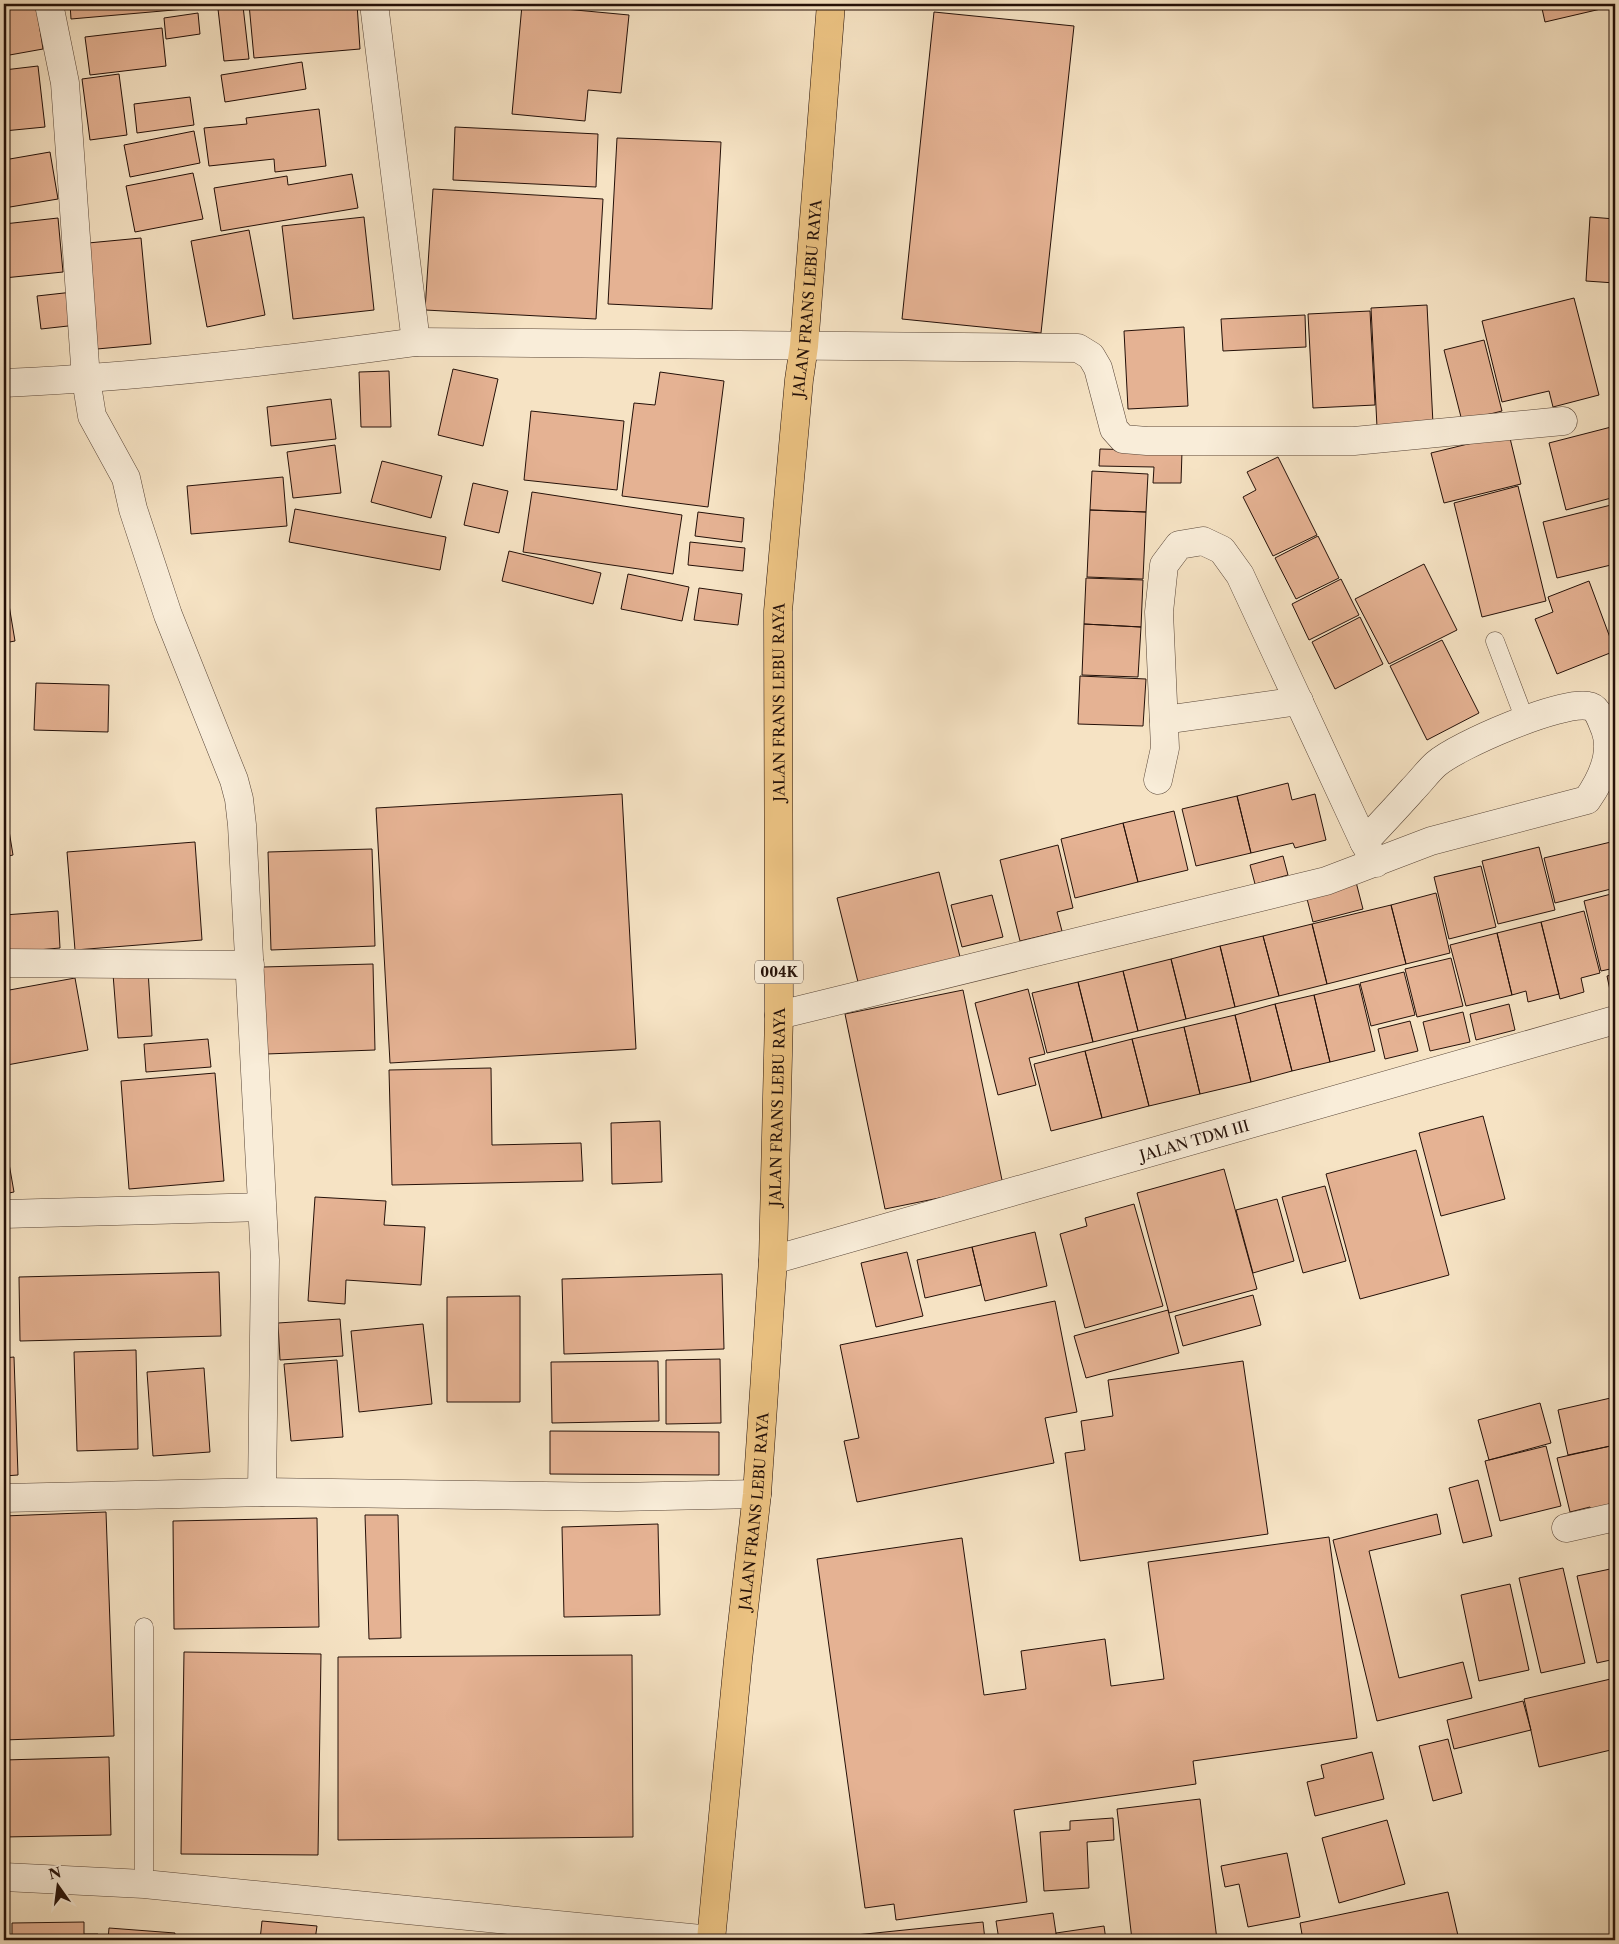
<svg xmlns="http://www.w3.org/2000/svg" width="1619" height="1944" font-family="'Libre Caslon Text',serif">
<rect width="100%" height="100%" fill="#f6e3c4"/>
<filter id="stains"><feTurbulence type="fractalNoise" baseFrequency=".004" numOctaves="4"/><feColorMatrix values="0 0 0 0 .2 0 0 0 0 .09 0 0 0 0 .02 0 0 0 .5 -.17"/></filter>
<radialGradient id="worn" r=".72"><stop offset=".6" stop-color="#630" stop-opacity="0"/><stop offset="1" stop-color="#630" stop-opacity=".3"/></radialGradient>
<path fill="#e5b293" stroke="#241008" d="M 4,4 L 36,4 L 43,49 L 4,56 Z
M 70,4 L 207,4 L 208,7 L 71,19 Z
M 249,4 L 357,4 L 360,49 L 254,58 Z
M 1541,4 L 1605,4 L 1605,8 L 1545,22 Z
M 522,5 L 629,15 L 621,93 L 588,90 L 585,121 L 512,114 Z
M 243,6 L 249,59 L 224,61 L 218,9 Z
M 934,12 L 1074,26 L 1041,333 L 902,319 Z
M 198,13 L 200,34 L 166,39 L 164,18 Z
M 162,28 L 166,66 L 90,75 L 85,37 Z
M 302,62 L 306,89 L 225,102 L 221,75 Z
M 38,66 L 45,127 L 4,131 L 4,70 Z
M 119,74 L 127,135 L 90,140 L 82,79 Z
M 190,97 L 194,125 L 137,133 L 134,104 Z
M 319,109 L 326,166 L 275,172 L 274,159 L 209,166 L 204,128 L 247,124 L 246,118 Z
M 455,127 L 598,134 L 596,187 L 453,180 Z
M 194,131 L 200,163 L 130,177 L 124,145 Z
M 617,138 L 721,142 L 712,309 L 608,304 Z
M 50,152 L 58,199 L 4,208 L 4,160 Z
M 193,173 L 203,219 L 135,232 L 126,186 Z
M 352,174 L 358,208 L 221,231 L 214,188 L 287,176 L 288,185 Z
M 433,189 L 603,199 L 596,319 L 425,310 Z
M 364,217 L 374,310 L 293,319 L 282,226 Z
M 1590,217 L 1615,219 L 1615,283 L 1586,281 Z
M 58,218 L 63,272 L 4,278 L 4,224 Z
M 249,230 L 265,315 L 207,327 L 191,241 Z
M 141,238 L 151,344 L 97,349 L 88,243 Z
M 73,292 L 77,325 L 41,329 L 37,296 Z
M 1574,298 L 1599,395 L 1553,407 L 1549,391 L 1502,402 L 1482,321 Z
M 1427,305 L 1433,424 L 1377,427 L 1371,308 Z
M 1370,311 L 1375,405 L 1313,408 L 1308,314 Z
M 1305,315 L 1306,347 L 1223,351 L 1221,319 Z
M 1184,327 L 1188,406 L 1128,409 L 1124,331 Z
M 1484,340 L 1502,411 L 1462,421 L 1444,350 Z
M 453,369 L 498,379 L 483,446 L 438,435 Z
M 389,371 L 391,427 L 361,427 L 359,372 Z
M 660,372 L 724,381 L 708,507 L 622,496 L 634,403 L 655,405 Z
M 331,399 L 336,439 L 271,446 L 267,407 Z
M 531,411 L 624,421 L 617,490 L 524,480 Z
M 1615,426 L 1615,497 L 1566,510 L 1549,443 Z
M 1509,434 L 1521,484 L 1444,503 L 1431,453 Z
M 335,445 L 341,493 L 293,498 L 287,452 Z
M 1100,449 L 1182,451 L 1181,483 L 1153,483 L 1154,467 L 1099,466 Z
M 1278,457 L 1317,535 L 1273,556 L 1243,497 L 1256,490 L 1247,472 Z
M 382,461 L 442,476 L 431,518 L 371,502 Z
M 1092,471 L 1148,474 L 1146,512 L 1090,510 Z
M 283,477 L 287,526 L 191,534 L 187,486 Z
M 473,483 L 508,491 L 499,533 L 464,525 Z
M 1518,486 L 1546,601 L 1482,617 L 1454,503 Z
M 532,492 L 682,515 L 673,574 L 523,552 Z
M 1615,504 L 1615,564 L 1557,578 L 1543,522 Z
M 295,509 L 446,537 L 440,570 L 289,542 Z
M 1090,510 L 1146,512 L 1143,579 L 1087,577 Z
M 698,512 L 744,518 L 742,542 L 695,536 Z
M 1318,536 L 1339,578 L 1296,599 L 1275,558 Z
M 690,542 L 745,548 L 743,571 L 688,565 Z
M 509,551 L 601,573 L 593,604 L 502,581 Z
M 1424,564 L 1457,630 L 1389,664 L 1355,599 Z
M 628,574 L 689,587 L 682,621 L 621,609 Z
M 4,575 L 15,641 L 4,643 Z
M 1086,578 L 1143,580 L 1141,627 L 1084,624 Z
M 1341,579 L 1359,615 L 1309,640 L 1292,604 Z
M 1589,581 L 1615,651 L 1557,674 L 1535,619 L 1553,612 L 1548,597 Z
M 699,588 L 742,594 L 738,625 L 694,620 Z
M 1360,617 L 1383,664 L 1335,689 L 1312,642 Z
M 1084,624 L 1141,627 L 1138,677 L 1082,675 Z
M 1442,640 L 1479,713 L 1427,740 L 1390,666 Z
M 1080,676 L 1146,679 L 1143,726 L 1078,724 Z
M 36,683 L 109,685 L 108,732 L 34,730 Z
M 1288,783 L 1292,800 L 1315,794 L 1326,840 L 1295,848 L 1293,843 L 1251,853 L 1237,796 Z
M 622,794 L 636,1049 L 390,1063 L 376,808 Z
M 1237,796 L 1251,853 L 1196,866 L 1182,809 Z
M 4,800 L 13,855 L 4,857 Z
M 1174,811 L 1188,870 L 1138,882 L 1123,823 Z
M 1123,823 L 1138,882 L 1075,898 L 1061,839 Z
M 1615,841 L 1615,888 L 1555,903 L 1544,858 Z
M 195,842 L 202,940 L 75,950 L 67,852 Z
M 1058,845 L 1073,908 L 1057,912 L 1062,931 L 1020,941 L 1000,860 Z
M 1539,847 L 1555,910 L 1498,924 L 1482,861 Z
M 372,849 L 375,946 L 271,950 L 268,852 Z
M 1283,856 L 1288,875 L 1255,884 L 1250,865 Z
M 1481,866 L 1496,927 L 1449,939 L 1434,877 Z
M 939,872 L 962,965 L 860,990 L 837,898 Z
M 1356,882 L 1363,909 L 1313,922 L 1306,895 Z
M 1436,893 L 1450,953 L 1406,964 L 1391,905 Z
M 1615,893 L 1615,968 L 1601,971 L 1584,901 Z
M 992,895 L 1003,937 L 962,947 L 951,905 Z
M 1391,905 L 1406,964 L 1327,984 L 1312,924 Z
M 58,911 L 60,948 L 4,953 L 4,915 Z
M 1584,911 L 1600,973 L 1581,978 L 1584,992 L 1560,999 L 1541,922 Z
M 1541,922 L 1559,994 L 1528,1002 L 1526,991 L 1512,995 L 1497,933 Z
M 1312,924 L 1327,984 L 1279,996 L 1263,936 Z
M 1497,933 L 1512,995 L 1466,1006 L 1450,945 Z
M 1263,936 L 1279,996 L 1235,1007 L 1220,946 Z
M 1220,946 L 1235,1007 L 1186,1019 L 1171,959 Z
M 1451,958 L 1463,1006 L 1417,1017 L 1405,969 Z
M 1171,959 L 1186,1019 L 1138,1031 L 1123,971 Z
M 373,964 L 375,1050 L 266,1054 L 263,967 Z
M 148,970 L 152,1036 L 118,1038 L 113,974 Z
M 1123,971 L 1138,1031 L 1093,1042 L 1078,982 Z
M 1404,972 L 1415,1015 L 1371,1026 L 1360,983 Z
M 1615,974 L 1615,994 L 1611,995 L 1607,976 Z
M 75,978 L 88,1050 L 7,1065 L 4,1049 L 4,991 Z
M 1078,982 L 1093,1042 L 1047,1053 L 1032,993 Z
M 1359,984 L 1375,1051 L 1330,1062 L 1314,995 Z
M 1028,989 L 1045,1054 L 1029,1058 L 1036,1085 L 998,1095 L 975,1003 Z
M 963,990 L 1003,1185 L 885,1209 L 845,1014 Z
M 1314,995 L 1330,1062 L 1292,1071 L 1275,1004 Z
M 1275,1004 L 1292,1071 L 1251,1082 L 1235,1015 Z
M 1509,1004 L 1515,1030 L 1476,1040 L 1470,1014 Z
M 1463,1012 L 1470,1042 L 1430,1051 L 1423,1022 Z
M 1235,1015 L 1251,1082 L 1200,1094 L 1184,1027 Z
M 1410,1021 L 1418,1051 L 1385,1059 L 1378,1029 Z
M 1184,1027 L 1200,1094 L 1149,1106 L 1132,1039 Z
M 208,1039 L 211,1067 L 146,1072 L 144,1044 Z
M 1132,1039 L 1149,1106 L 1102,1118 L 1085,1051 Z
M 1085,1051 L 1102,1118 L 1051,1131 L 1034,1064 Z
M 491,1068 L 492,1145 L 581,1143 L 583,1181 L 392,1185 L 389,1070 Z
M 215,1073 L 224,1181 L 129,1189 L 121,1081 Z
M 1483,1116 L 1505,1199 L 1441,1216 L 1419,1133 Z
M 660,1121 L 662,1182 L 612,1184 L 611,1123 Z
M 4,1135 L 14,1192 L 4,1194 Z
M 1416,1150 L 1449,1275 L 1360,1299 L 1326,1174 Z
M 1224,1169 L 1257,1289 L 1169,1313 L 1137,1193 Z
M 1325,1186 L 1346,1261 L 1303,1273 L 1282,1197 Z
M 315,1197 L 386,1201 L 384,1225 L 425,1227 L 421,1285 L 346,1280 L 345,1304 L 308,1301 Z
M 1277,1199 L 1294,1261 L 1253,1273 L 1236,1210 Z
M 1134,1204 L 1163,1306 L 1085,1328 L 1060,1234 L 1087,1226 L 1085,1218 Z
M 1035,1232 L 1047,1286 L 985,1301 L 972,1247 Z
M 972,1247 L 981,1285 L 925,1298 L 917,1260 Z
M 907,1252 L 923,1316 L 876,1327 L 861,1263 Z
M 219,1272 L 221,1336 L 20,1341 L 19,1277 Z
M 722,1274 L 724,1349 L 564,1354 L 562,1279 Z
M 1253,1295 L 1261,1325 L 1183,1346 L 1175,1316 Z
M 520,1296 L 520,1402 L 447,1402 L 447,1297 Z
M 1055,1301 L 1077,1412 L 1045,1418 L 1054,1463 L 857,1502 L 844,1441 L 859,1438 L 840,1345 Z
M 1168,1310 L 1179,1353 L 1086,1378 L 1074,1336 Z
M 340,1319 L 343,1356 L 280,1360 L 278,1323 Z
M 423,1324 L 432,1404 L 359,1412 L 351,1331 Z
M 136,1350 L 138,1449 L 77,1451 L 74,1352 Z
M 14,1357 L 18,1475 L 4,1476 L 4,1358 Z
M 720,1359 L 721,1423 L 666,1424 L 666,1360 Z
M 337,1360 L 343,1437 L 291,1441 L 284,1364 Z
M 658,1361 L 659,1421 L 552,1423 L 551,1362 Z
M 1243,1361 L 1268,1534 L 1080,1561 L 1065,1453 L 1085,1450 L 1081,1421 L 1113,1416 L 1108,1380 Z
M 204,1368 L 210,1452 L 153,1456 L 147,1372 Z
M 1615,1397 L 1615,1445 L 1568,1455 L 1558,1410 Z
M 1540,1403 L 1551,1443 L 1489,1460 L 1478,1420 Z
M 550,1431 L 719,1432 L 719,1475 L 550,1474 Z
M 1615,1445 L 1615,1513 L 1593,1518 L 1590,1507 L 1570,1512 L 1557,1458 Z
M 1546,1446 L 1561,1506 L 1500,1521 L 1485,1461 Z
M 1478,1480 L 1492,1536 L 1463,1543 L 1449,1488 Z
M 106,1512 L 114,1736 L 4,1740 L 4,1516 Z
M 1437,1514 L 1441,1534 L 1369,1551 L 1399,1678 L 1463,1662 L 1472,1698 L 1377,1721 L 1333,1540 Z
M 365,1515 L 398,1515 L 401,1638 L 369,1639 Z
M 317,1518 L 319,1627 L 174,1629 L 173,1521 Z
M 658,1524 L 660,1615 L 564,1617 L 562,1527 Z
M 1329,1537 L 1357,1738 L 1193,1761 L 1196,1784 L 1014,1810 L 1027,1902 L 896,1920 L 894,1904 L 865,1908 L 817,1559 L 962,1538 L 984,1695 L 1026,1689 L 1021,1651 L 1105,1639 L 1111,1686 L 1164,1679 L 1148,1562 Z
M 1563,1568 L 1585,1663 L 1541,1673 L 1519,1578 Z
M 1615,1568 L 1615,1659 L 1597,1663 L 1577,1576 Z
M 1510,1584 L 1529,1670 L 1479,1681 L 1461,1595 Z
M 184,1652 L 321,1654 L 318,1855 L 181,1854 Z
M 632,1655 L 633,1837 L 338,1840 L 338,1657 Z
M 1615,1678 L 1615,1749 L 1539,1767 L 1524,1699 Z
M 1523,1701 L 1531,1730 L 1454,1749 L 1447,1720 Z
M 1448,1739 L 1462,1793 L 1433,1801 L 1419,1746 Z
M 1372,1752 L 1384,1799 L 1315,1816 L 1307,1782 L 1324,1778 L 1321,1765 Z
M 109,1757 L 111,1835 L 4,1837 L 4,1760 Z
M 1200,1799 L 1217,1940 L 1132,1940 L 1117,1809 Z
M 1113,1818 L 1114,1840 L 1087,1842 L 1089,1888 L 1044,1891 L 1040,1832 L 1070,1830 L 1070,1821 Z
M 1387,1820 L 1405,1884 L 1339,1903 L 1322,1838 Z
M 1287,1853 L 1300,1917 L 1248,1927 L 1239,1884 L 1225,1887 L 1221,1866 Z
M 1448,1892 L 1459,1940 L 1418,1940 L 1418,1939 L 1410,1940 L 1303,1940 L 1300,1923 Z
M 1053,1913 L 1057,1940 L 999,1940 L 996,1921 Z
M 262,1921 L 317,1926 L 315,1940 L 260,1940 Z
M 84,1922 L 84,1934 L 98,1934 L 99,1940 L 12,1940 L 12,1923 Z
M 983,1922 L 985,1940 L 837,1940 L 836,1937 Z
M 1104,1926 L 1106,1940 L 1057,1940 L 1056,1933 Z
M 109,1928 L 175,1933 L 174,1940 L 108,1940 Z"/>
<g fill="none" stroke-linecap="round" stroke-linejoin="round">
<g stroke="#584537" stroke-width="19">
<path id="service" d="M 1495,641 L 1525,720
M 144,1884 L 144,1627"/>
</g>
<g stroke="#584537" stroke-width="29">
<g id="minor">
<path d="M 49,4 L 65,83 L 86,379 L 92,416 L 126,478 L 133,509 L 168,615 L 234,780 L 239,799 L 242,825 L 265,1260 L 262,1492"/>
<path d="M 374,4 L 416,342"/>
<path d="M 4,383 C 142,377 279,361 416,342 L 1078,348 L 1091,356 L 1098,368 L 1114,429 L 1123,439 L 1147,441 L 1354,441 L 1563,421"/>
<path d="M 1164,720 L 1299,701"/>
<path d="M 1158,780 L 1165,748 L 1159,612 L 1164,565 L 1179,545 L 1203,541 L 1222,550 L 1240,575 L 1364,842"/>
<path d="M 4,963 L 250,965"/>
<path d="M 779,1015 L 1326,881 L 1431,841 L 1587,800 C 1601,780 1614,753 1605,729 C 1601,720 1598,707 1588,706 C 1560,701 1458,745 1436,764 C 1428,771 1421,781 1413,789 C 1397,807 1381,824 1364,842 L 1376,863"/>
<path d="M 4,1214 L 261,1207"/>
<path id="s1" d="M 773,1260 L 1615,1020"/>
<path d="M 4,1498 L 262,1492 L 617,1497 L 757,1494"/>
<path d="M 1566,1528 L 1615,1517"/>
<path d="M 4,1877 L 144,1884 L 711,1940"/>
</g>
</g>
<g stroke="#241008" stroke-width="29">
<g id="primary">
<path id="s2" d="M 711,1940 L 738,1660 L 757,1494 L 773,1260 L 779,1015 L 778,611 L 799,380 L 804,346 L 831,4"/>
</g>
</g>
<use href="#service" stroke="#f9edd9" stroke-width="18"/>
<use href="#minor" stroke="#f9edd9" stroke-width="28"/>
<use href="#primary" stroke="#ebc282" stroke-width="28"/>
</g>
<g text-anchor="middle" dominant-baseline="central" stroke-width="4.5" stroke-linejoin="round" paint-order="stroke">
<rect fill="#f9edd9" stroke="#645247" stroke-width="1" x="755" y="960.5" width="48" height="23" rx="4"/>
<g font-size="14" font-weight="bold" fill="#241008">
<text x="779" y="972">004K</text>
</g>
<g font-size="15" fill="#241008" stroke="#f9edd9">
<text stroke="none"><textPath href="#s2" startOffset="1646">JALAN FRANS LEBU RAYA</textPath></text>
<text stroke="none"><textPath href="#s2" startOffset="1241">JALAN FRANS LEBU RAYA</textPath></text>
<text stroke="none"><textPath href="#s2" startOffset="836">JALAN FRANS LEBU RAYA</textPath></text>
<text stroke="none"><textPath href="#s1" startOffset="438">JALAN TDM III</textPath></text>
<text stroke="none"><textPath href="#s2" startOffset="431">JALAN FRANS LEBU RAYA</textPath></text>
</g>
</g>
<rect width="1619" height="1944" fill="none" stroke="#f6e3c4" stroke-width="20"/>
<rect x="5" y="5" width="1609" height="1934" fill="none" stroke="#241008" stroke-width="2.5"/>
<rect x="10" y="10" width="1599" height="1924" fill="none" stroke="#241008"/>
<g transform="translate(58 1886) rotate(346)" stroke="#f9edd9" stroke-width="4" paint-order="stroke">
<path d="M0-4L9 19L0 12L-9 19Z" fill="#241008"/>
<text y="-8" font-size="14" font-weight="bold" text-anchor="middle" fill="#241008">N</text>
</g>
<rect width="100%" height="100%" filter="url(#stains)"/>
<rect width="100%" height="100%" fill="url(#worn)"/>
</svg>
